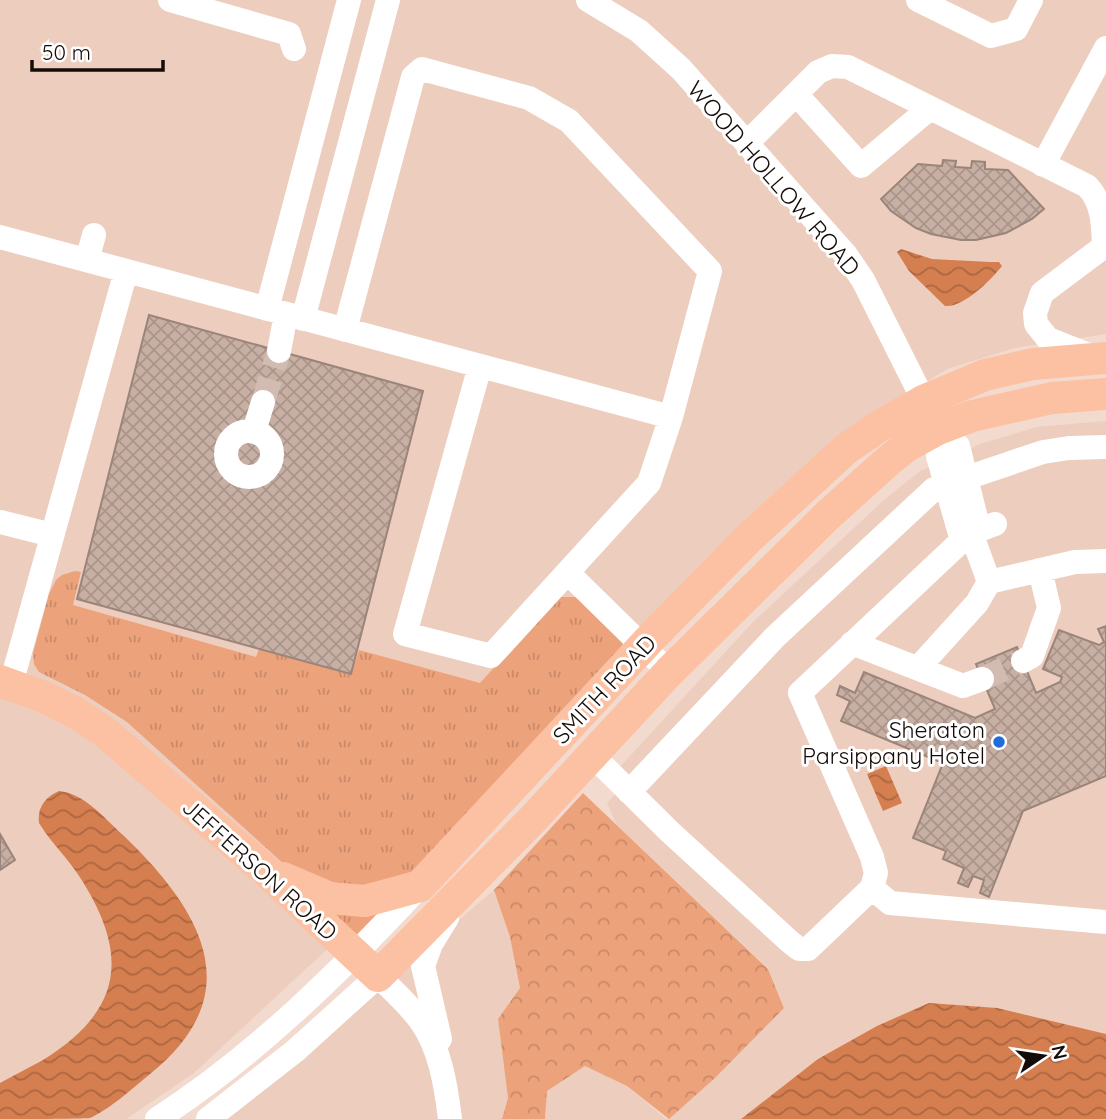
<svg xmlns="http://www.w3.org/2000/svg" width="1106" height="1119" font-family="Quicksand,sans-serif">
<defs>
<pattern id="grass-tufts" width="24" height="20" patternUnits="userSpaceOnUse" patternTransform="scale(1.75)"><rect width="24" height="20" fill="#eca27b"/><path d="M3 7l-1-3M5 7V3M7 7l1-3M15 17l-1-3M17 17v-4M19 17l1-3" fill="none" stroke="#ca8a69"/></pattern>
<pattern id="forest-crowns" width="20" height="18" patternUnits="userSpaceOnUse" patternTransform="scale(1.75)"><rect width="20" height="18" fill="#eca27b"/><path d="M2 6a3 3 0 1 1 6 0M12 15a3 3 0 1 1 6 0" fill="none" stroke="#ca8a69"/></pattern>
<pattern id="water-waves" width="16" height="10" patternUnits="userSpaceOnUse" patternTransform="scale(1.75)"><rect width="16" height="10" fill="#d57e4f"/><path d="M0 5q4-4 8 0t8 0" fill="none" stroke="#ac6640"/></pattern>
<pattern id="building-cross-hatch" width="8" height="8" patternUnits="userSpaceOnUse" patternTransform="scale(1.75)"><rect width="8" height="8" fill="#c7afa3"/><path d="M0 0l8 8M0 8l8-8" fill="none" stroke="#aa958b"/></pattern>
</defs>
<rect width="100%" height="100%" fill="#f3dace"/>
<path fill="#edcdbd" d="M 0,0 L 1106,0 L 1106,334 L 1015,348 L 947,369 L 889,406 L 410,875 L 309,966 L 194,1073 L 126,1119 L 0,1119 Z
M 1106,421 L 1106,1119 L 669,1119 L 715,1078 L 784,1007 L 768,968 L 617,825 L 607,803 L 630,778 L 619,768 L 752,623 L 884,500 L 920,471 L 983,443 L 1037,427 Z
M 494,890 L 510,937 L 520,988 L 498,1019 L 508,1098 L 502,1119 L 220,1119 L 364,1002 Z
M 585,1066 L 627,1086 L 666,1119 L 545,1119 L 547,1091 Z"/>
<path fill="url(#grass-tufts)" d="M 75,571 L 81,572 L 73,605 L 256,657 L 259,649 L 351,675 L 359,650 L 480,683 L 559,597 L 577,597 L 621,639 L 623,645 L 423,867 L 397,882 L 339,889 L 286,866 L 127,722 L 85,695 L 39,672 L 34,664 L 33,653 L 49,594 L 56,580 L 62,575 Z
M 386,905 L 357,936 L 326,907 Z"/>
<path fill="url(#forest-crowns)" d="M 583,793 L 768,969 L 784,1008 L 715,1078 L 669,1119 L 627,1086 L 585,1066 L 547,1091 L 545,1119 L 502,1119 L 508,1098 L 498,1019 L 520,988 L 510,937 L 494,890 Z"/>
<path fill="url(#water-waves)" d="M 901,249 L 932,259 L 990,262 L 999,262 L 1002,266 C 991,280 963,308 945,306 L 909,271 L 897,252 Z
M 886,766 L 902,803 L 883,811 L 867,774 Z
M 59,791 C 84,793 105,819 123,835 C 200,909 252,992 150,1074 C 133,1088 110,1109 90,1118 C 80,1119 16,1119 0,1119 L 0,1083 C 14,1075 29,1068 43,1060 C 122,1011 130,956 81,879 C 69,859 51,843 39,823 C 37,808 45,797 59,791 Z
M 929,1003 L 997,1008 L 1106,1034 L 1106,1119 L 741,1119 L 818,1059 L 877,1026 Z"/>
<path fill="url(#building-cross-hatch)" stroke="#9b8479" stroke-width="2" d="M 943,160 L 956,161 L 955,167 L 971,168 L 972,161 L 985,162 L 985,169 L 1008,170 L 1044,209 L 1032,219 L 1006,233 L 976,240 L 961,240 L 931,234 L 916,228 L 891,211 L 881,199 L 918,164 L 942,166 Z
M 149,315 L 423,391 L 351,674 L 77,599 Z
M 1106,626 L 1106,776 L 1023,811 L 989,897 L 980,893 L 984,880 L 973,876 L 968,887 L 958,883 L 964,868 L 943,859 L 946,851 L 913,838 L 943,763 L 841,721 L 850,701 L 837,695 L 840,686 L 855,693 L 864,672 L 975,718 L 995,709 L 976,664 L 1017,647 L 1036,693 L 1060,682 L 1062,677 L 1043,669 L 1059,630 L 1099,645 L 1104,642 L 1098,629 Z
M 0,834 L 15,860 L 0,870 Z"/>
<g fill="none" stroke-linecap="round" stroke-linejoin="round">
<path stroke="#d2bbb0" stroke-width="24" stroke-dasharray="24 12" stroke-linecap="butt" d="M 263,402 L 279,351
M 982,679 L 1023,661"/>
<path stroke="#fff" stroke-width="24" d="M 170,0 L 289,34 L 294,49
M 588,0 L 639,31 L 681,69 L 846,255 L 863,280 L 938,429 L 958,446 L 979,530
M 918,0 L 991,36 L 1016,29 L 1031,0
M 796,94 L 861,166 L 930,108
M 747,143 L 818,72 L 832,66 L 848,67 L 1087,186 C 1103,202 1103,224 1104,246
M 1043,165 L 1106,48
M 0,237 L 671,417
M 87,260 L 94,235
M 267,309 L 349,0
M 303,319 L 388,0
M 345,330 L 413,77 L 422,69 L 529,98 L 569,121 L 710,271 L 671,417 L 649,483 L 491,656 L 405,634 L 480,366
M 279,351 L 286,314
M 1096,358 L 1048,339 L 1036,324 L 1035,313 L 1042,293 L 1106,245
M 938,429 L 938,456 L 962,541
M226 454a23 23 0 1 1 46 0a23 23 0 1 1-46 0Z
M 254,431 L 263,402
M 0,522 L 52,535
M 973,538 L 989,582
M 568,573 L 669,672
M 852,643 L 963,686 L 982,679
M 1023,661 L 1032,656 L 1049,608 L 1040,570
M 918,668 L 977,603 L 989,582 L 1075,562 L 1106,561
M 11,684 L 126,271
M 592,755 L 670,832 L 789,941 L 799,949 L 808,949 L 872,888 L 876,873 L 872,857 L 800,693 L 955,547 L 962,541 L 973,538 L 979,530 L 995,524
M 629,792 L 775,637 L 934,489 L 1043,452 L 1069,448 L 1106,447
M 872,888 L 890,903 L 1106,922
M 440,1039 L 423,966 L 431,944 L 447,918
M 157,1119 C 255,1056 341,971 420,886
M 208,1119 L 295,1051 L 378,976 C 393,990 408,1004 420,1020 C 440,1047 446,1086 450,1119"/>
<path stroke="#fcc1a2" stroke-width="32" d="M 0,681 L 44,697 L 76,713 L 106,733 L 266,871 L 378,976 L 531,821 L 669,672 L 827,516 L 888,461 L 907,446 L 938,429 L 972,416 L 1052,398 L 1106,394
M 283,878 L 330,898 L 365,901 L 420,886 L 648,641 L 749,538 L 846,449 L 878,427 L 923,401 L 985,375 L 1033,364 L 1106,358"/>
</g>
<circle fill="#206dd8" stroke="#fff" stroke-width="2.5" cx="999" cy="742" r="7"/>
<g text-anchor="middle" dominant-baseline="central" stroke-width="6" stroke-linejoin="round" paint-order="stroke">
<g font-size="23" fill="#140c08" stroke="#fff">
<text transform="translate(774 178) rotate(49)">WOOD HOLLOW ROAD</text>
<text transform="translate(604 689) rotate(-47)">SMITH ROAD</text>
<text transform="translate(260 869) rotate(42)">JEFFERSON ROAD</text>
</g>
<g font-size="23" fill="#140c08" stroke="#fff" text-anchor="end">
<text x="985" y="729">Sheraton<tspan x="985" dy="26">Parsippany Hotel</tspan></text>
</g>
</g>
<g transform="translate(1043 1056) rotate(77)" stroke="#ffffff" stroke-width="5" paint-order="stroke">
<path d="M0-5L12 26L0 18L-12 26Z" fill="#140c08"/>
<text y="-10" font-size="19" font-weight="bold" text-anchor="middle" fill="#140c08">N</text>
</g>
<path d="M32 60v10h131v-10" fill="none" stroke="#140c08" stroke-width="3.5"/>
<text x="42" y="60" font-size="21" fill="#140c08" stroke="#ffffff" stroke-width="5" paint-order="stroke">50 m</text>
</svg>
